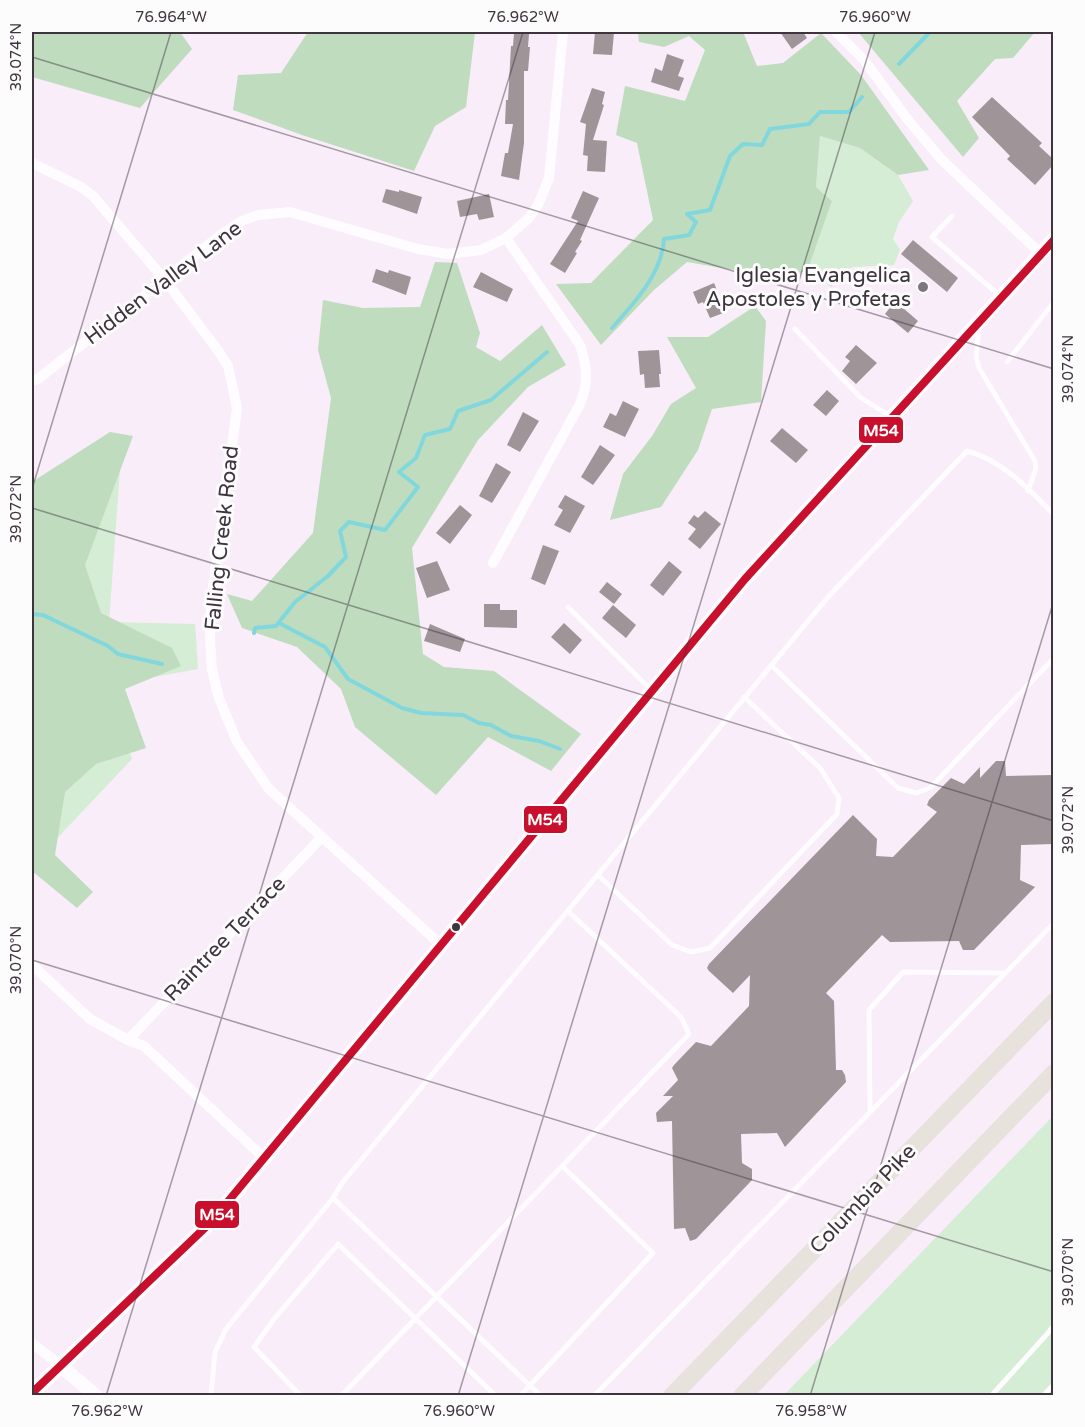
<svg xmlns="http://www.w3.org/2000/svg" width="1085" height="1427" font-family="'Varela Round',sans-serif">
<rect width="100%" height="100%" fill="#f8edf8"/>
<path fill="#d5ecd5" d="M 820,136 L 860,148 L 898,175 L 913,201 L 899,222 L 893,239 L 900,250 L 894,265 L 852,267 L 831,287 L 808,269 L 832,201 L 816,187 Z
M 120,470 L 109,622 L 195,624 L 198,669 L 110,685 L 132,759 L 45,851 L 32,839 L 32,501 L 88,495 Z
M 1053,1116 L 1053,1395 L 784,1395 Z"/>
<path fill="#bfdcbf" d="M 32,32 L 180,32 L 192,49 L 140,108 L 32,77 Z
M 308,32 L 475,32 L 466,107 L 435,126 L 414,171 L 302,135 L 233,110 L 238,75 L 281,73 Z
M 638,32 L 743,32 L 757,66 L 783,63 L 821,33 L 861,75 L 929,170 L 898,175 L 860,148 L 820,136 L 816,187 L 832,201 L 808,269 L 784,282 L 734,270 L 687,262 L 654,290 L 601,345 L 556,284 L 591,283 L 653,220 L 637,143 L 616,135 L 625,86 L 685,101 L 705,50 L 689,36 L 664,47 L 639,42 Z
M 858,32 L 1035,32 L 1013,58 L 995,59 L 957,101 L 979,138 L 963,157 Z
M 435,262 L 457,263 L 480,333 L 476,347 L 500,361 L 542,325 L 566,365 L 528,387 L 478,440 L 412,548 L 423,654 L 444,667 L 494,671 L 581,734 L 551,771 L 488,737 L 436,795 L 355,727 L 341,689 L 297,647 L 242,628 L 227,594 L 252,601 L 313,533 L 331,398 L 318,350 L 323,300 L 363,308 L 420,307 Z
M 755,306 L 766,321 L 761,402 L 712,409 L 698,450 L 661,507 L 610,520 L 623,474 L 652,436 L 671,404 L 696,388 L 667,337 L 708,337 Z
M 110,432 L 133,436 L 85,565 L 101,613 L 172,648 L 181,666 L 125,689 L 146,748 L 96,764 L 65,792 L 55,855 L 93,892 L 77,908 L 32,871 L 32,482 Z"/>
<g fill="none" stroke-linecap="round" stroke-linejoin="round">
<path stroke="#82d7dd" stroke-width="4" d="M 899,64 L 930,32
M 612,328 C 634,303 662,274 664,239 L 689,235 L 696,222 L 687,214 L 710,210 L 730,156 L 743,144 L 762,145 L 770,129 L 809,124 L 820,112 L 849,112 L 862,97
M 32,614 L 43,615 L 108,646 L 118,654 L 162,664
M 279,623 L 325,647 L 348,679 L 402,708 L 421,713 L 463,715 L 479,723 L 491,725 L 511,736 L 539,741 L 560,749
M 254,633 L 255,628 L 276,626 L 295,602 L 328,576 L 346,557 L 340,531 L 349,522 L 385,530 L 418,487 L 399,472 L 416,458 L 425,435 L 450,429 L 458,411 L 491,400 L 547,352"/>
</g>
<path fill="#9f9498" d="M 595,32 L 614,32 L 612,55 L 593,54 Z
M 780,32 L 803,32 L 807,38 L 792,49 Z
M 514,33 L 529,34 L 528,47 L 530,47 L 528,71 L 524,71 L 524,143 L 519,180 L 501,176 L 505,153 L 508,153 L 513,124 L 505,124 L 506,100 L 508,100 L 511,46 L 513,46 Z
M 667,54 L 684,60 L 678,76 L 684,78 L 679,91 L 651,82 L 655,68 L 662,71 Z
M 592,88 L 605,92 L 602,104 L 604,105 L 593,140 L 607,141 L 605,172 L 587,171 L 588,154 L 588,156 L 583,155 L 586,124 L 580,122 Z
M 992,97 L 1042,143 L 1039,146 L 1053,159 L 1053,165 L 1035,185 L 1007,159 L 1010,156 L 972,117 Z
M 386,189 L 399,192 L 399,190 L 422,197 L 417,214 L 382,202 Z
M 583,191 L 599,198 L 580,240 L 582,241 L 575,252 L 577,253 L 565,273 L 550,264 L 578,221 L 571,218 Z
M 489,194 L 494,217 L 479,220 L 477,214 L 460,217 L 457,201 Z
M 913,240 L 958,278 L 947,292 L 901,254 Z
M 376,269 L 388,273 L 389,270 L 411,277 L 406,295 L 372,282 Z
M 481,272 L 513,289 L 507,302 L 473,287 Z
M 714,283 L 726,312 L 710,318 L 703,302 L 698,304 L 693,292 Z
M 895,301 L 918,321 L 908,333 L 885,314 Z
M 856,345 L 877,363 L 856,384 L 842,371 L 850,361 L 845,357 Z
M 659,350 L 661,374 L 659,374 L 660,387 L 645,388 L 644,374 L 640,375 L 638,351 Z
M 827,390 L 839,401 L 826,416 L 813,405 Z
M 623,401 L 639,409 L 625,437 L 603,427 L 610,413 L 616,416 Z
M 523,412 L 539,421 L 520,452 L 507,445 Z
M 782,428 L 808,450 L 796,463 L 770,441 Z
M 600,445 L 615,455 L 593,485 L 581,477 Z
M 496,463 L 511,472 L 492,503 L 479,496 Z
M 565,495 L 585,506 L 570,533 L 554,525 L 563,510 L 558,507 Z
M 460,505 L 472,515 L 450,544 L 436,533 Z
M 705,511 L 721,524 L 700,549 L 688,539 L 696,529 L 688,523 L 694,515 L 698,518 Z
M 543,545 L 559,551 L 545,585 L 531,579 Z
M 437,561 L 450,590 L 427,598 L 416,568 Z
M 669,561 L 682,572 L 663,596 L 650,585 Z
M 607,582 L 622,594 L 614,604 L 599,592 Z
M 484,604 L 500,604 L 500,610 L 517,610 L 517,628 L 484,627 Z
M 613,605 L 636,625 L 626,638 L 602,618 Z
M 564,623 L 582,640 L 570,654 L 551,637 Z
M 430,624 L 465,639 L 460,652 L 424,641 Z
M 996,761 L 1005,761 L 1006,776 L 1053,775 L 1053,844 L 1021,845 L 1020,880 L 1035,887 L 974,950 L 963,950 L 959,941 L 890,942 L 882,935 L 826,993 L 834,1001 L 836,1070 L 842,1070 L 845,1075 L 846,1082 L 785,1147 L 777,1133 L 741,1134 L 742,1163 L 752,1169 L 752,1180 L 696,1239 L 690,1241 L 685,1228 L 674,1229 L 672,1121 L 657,1122 L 656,1113 L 673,1096 L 663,1096 L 678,1080 L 672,1068 L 674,1065 L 696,1042 L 711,1046 L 749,1006 L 750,975 L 733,993 L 709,971 L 707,968 L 709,964 L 853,815 L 877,839 L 876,856 L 893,857 L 937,812 L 927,805 L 929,800 L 951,778 L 964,784 L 980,767 L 980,778 Z"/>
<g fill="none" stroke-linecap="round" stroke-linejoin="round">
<path stroke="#fefcfe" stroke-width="5" d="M 952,216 L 932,237 L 1000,296
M 979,327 L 976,356 L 979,368 L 1035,461 L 1036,468 L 1028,491
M 795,329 L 860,397 L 890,416
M 1007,362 L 1054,302
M 568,607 L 650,689
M 771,665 L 898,788 L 916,793 L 930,788 L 1054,658
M 598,875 L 672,945 L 691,952 L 710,948 L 837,814 L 839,798 L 820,768 L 744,697
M 870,1112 L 869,1010 L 903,972 L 1004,973
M 333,1198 L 541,1396
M 211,1396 L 215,1352 L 226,1329 L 333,1198 L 342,1183 L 828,597 L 967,451 C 1002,460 1029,489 1054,515
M 301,1396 L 254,1347 L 274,1319 L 338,1244 L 496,1396
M 341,1396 L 689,1034 L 681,1017 L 569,912
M 520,1396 L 653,1253 L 562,1166
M 594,1396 L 1054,923
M 991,1396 L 1048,1333 L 1054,1325
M 1043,1396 L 1054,1384"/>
<path stroke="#fefcfe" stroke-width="10" d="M 836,32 L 864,60 L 908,120 L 942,160 L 1040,253
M 32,163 L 81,187 L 93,196 L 165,280 L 217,349 L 228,366 L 237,408 L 211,602 L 210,639 L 212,670 L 219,698 L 237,742 L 269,789 L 440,944
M 32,381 L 38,379 L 222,234 L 242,221 L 258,215 L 290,212 L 418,249 L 448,254 L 481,250 L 506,238 L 529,218 L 538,205 L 549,178 L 563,32
M 493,563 L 580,404 C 589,382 587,367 580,345 L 506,238
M 32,965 L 90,1019 L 128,1040 L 144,1046 L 264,1158
M 128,1040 L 322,837
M 32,1343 L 61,1366"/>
<path stroke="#fefcfe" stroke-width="14" d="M 61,1366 L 96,1396"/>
<path stroke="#fefcfe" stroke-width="15" d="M 32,1393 L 211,1222 L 745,579 L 1054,239"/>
<path stroke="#e8e2dc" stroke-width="18" d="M 672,1396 L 1054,1002
M 742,1396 L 1054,1073"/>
<g stroke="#fcfcfc" stroke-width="12">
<path id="bus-1" d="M 32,1393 L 211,1222 L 745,579 L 1054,240"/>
</g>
<use href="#bus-1" stroke="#c8102e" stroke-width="8"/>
</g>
<path fill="none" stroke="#3e343e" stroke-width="1.5" stroke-opacity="0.45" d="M 32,57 L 1054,369M 32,489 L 171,32M 32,508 L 1054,821M 32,960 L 1054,1272M 106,1396 L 523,32M 458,1396 L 875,32M 810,1396 L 1054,600"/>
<circle fill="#7f757f" stroke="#fcfcfc" stroke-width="2" cx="923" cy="287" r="6"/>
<circle fill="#3e343e" stroke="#fcfcfc" stroke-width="2" cx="456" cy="927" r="5"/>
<g text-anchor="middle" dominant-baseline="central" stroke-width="6" stroke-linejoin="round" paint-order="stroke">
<g font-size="21" fill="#3e343e" stroke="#fcfcfc" text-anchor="end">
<text x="911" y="275">Iglesia Evangelica<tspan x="911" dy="24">Apostoles y Profetas</tspan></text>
</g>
<g font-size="21" fill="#3e343e" stroke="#fcfcfc">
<text transform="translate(163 283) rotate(-37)">Hidden Valley Lane</text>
<text transform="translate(222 538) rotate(-84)">Falling Creek Road</text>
<text transform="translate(225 939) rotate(-46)">Raintree Terrace</text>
<text transform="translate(863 1199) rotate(-46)">Columbia Pike</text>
</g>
</g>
<g stroke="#fcfcfc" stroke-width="2">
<rect x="858" y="416" width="46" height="28" rx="6" fill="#c8102e"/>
<rect x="523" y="805" width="45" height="29" rx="6" fill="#c8102e"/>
<rect x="194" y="1200" width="46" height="29" rx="6" fill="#c8102e"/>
</g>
<g font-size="16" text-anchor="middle" font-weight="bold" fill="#fff">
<text x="881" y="436">M54</text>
<text x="545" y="825">M54</text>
<text x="217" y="1220">M54</text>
</g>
<rect width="1085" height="1427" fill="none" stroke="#fcfcfc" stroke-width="66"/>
<rect x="33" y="33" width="1019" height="1361" fill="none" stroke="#3e343e" stroke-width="2"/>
<g font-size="15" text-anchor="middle" fill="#3e343e">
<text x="171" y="22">76.964°W</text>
<text x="523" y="22">76.962°W</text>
<text x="875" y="22">76.960°W</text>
<text transform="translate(16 57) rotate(-90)" y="5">39.074°N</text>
<text transform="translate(1068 369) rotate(-90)" y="5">39.074°N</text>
<text transform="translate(16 509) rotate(-90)" y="5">39.072°N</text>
<text transform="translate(1068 820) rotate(-90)" y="5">39.072°N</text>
<text transform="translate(16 960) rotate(-90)" y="5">39.070°N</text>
<text transform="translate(1068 1272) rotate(-90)" y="5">39.070°N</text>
<text x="107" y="1416">76.962°W</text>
<text x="459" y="1416">76.960°W</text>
<text x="811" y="1416">76.958°W</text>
</g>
</svg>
